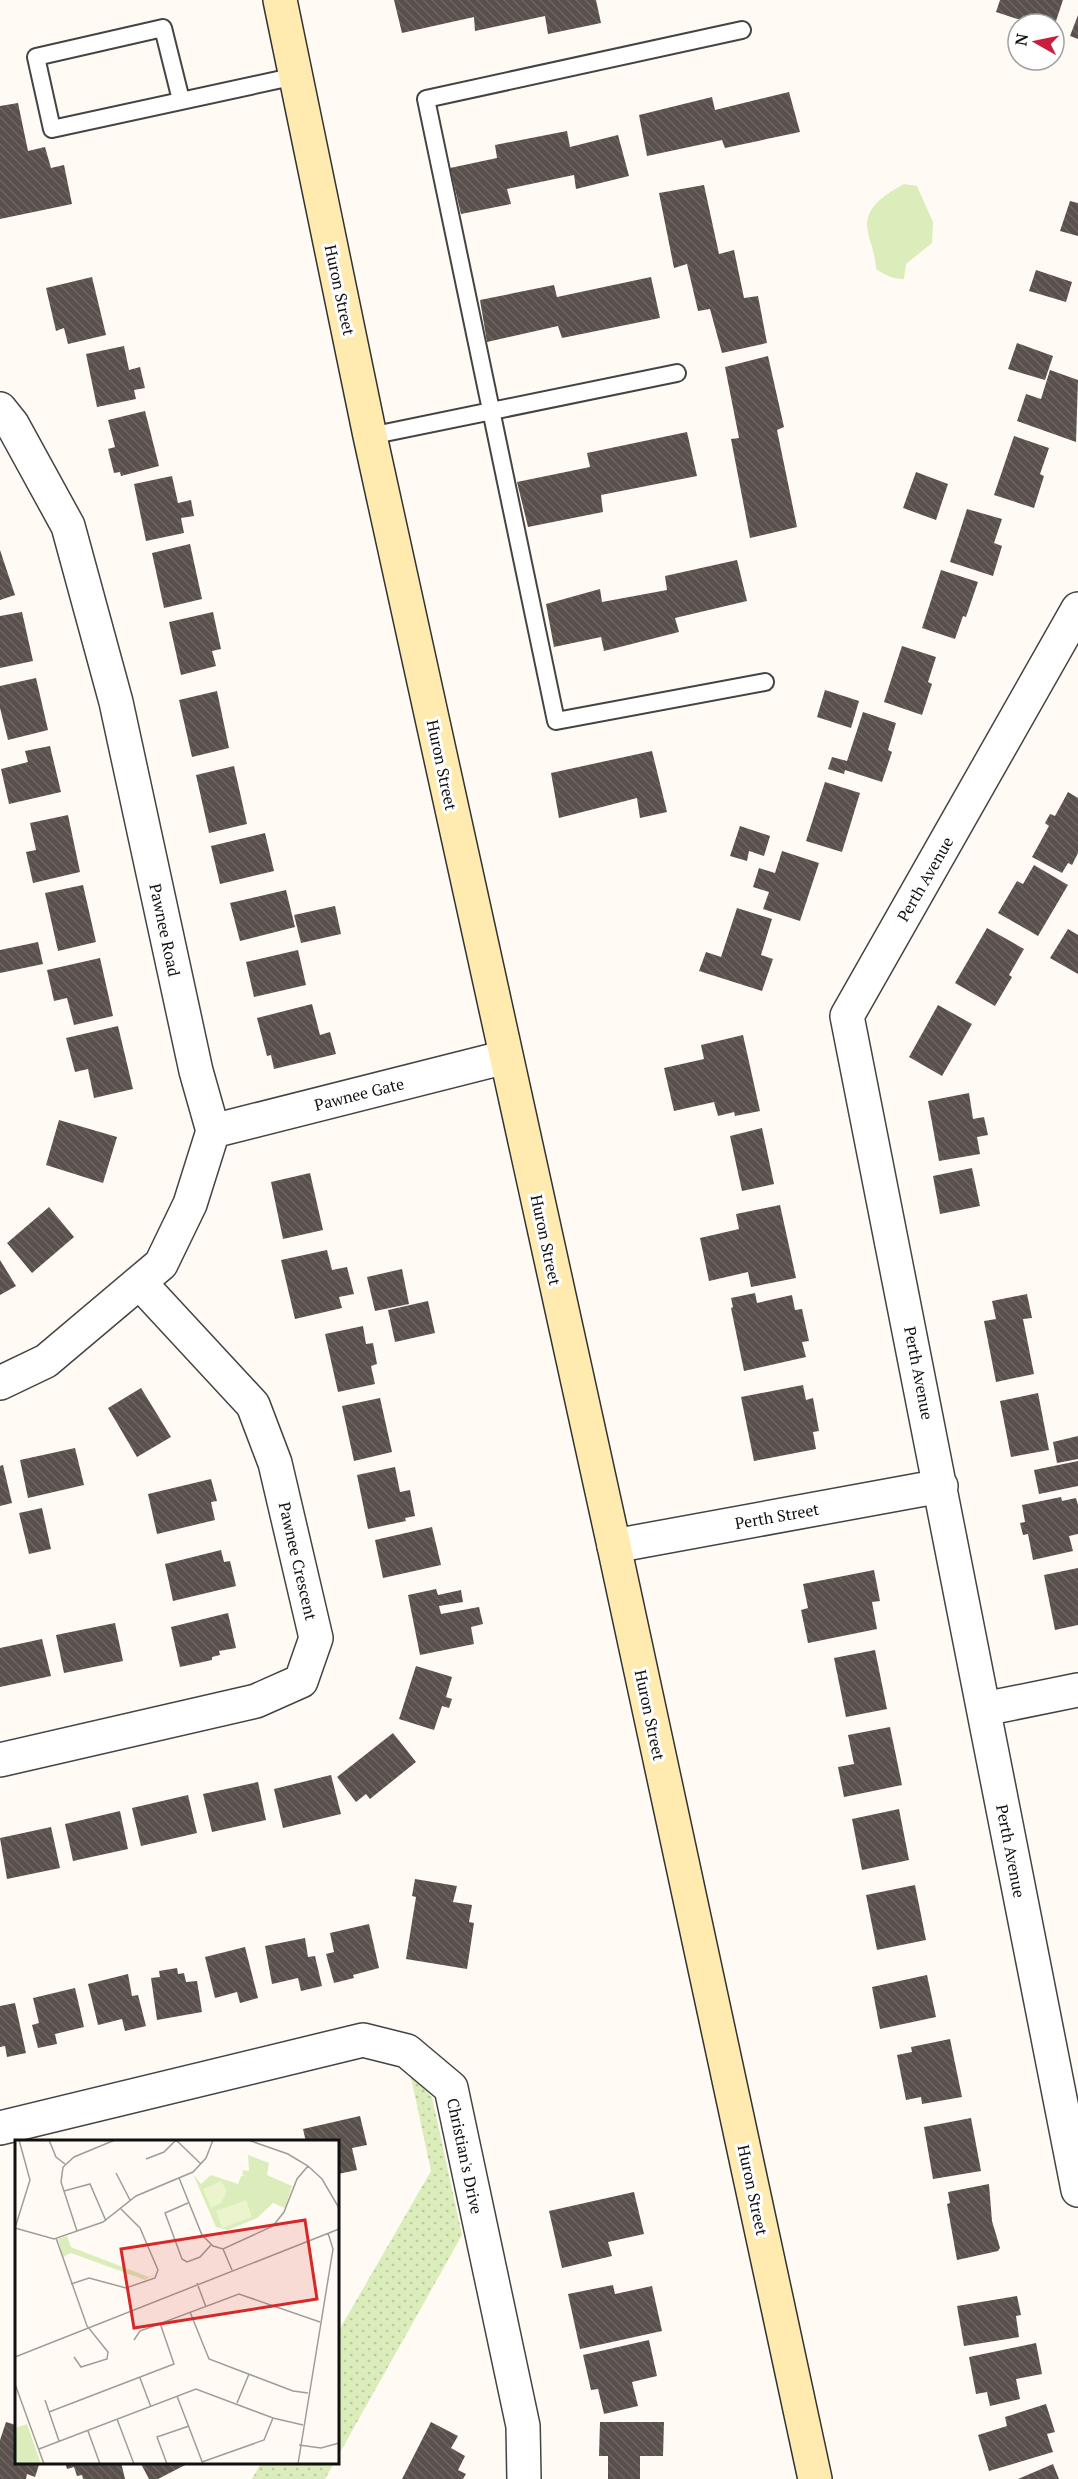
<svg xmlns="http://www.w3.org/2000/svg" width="1078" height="2479" font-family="'PT Serif',serif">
<defs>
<pattern id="grass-dots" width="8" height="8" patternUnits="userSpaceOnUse" patternTransform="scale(1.5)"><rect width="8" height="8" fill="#dbedba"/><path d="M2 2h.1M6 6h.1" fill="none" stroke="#bbca9f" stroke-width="1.8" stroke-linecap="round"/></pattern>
<pattern id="building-back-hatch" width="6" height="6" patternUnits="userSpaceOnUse" patternTransform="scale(1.5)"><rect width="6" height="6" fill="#5a504c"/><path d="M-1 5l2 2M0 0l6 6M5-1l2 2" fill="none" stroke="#6d6562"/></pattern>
</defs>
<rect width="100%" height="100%" fill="#fffbf4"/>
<path fill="url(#grass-dots)" d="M 410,2073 L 432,2097 L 462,2235 L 338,2456 L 338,2332 L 431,2171 Z
M 261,2463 L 261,2462 L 334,2463 L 325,2479 L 252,2479 Z"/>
<path fill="#dbedba" d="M 904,184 L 917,186 L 933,222 L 932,243 L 906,264 L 904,279 C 892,279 885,275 876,269 C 875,252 871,247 868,232 C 862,208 886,194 904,184 Z"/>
<path fill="url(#building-back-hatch)" d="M 394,0 L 596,0 L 601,23 L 548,34 L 545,16 L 475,31 L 474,17 L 402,33 Z
M 1000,0 L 1063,0 L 1055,24 L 1033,24 L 996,12 Z
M 1078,15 L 1078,39 L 1070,36 Z
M 789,92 L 800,132 L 725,148 L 722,140 L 647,156 L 639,115 L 712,97 L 715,110 Z
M 18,103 L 28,151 L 45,147 L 51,168 L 64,165 L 72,204 L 0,219 L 0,106 Z
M 567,131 L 570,147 L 618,135 L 629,176 L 576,189 L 574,175 L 507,189 L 511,204 L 461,214 L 450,168 L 497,158 L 495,145 Z
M 704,185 L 719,254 L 734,250 L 744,298 L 758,296 L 767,343 L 722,353 L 710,309 L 698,311 L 687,264 L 674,268 L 659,193 Z
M 1070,201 L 1078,203 L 1078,236 L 1060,231 Z
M 1036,270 L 1072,282 L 1066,302 L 1029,291 Z
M 92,277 L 106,335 L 68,344 L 64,328 L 56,331 L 46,288 Z
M 651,277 L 660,318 L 562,338 L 558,326 L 487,342 L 480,300 L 554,285 L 557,297 Z
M 1017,343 L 1053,356 L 1045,380 L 1008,369 Z
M 124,346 L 129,370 L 140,367 L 145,388 L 134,390 L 136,399 L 97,407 L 86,354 Z
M 768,356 L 784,427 L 777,430 L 797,527 L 750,538 L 731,439 L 739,438 L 725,367 Z
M 1050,370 L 1078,380 L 1076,442 L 1017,421 L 1026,394 L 1041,399 Z
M 145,411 L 159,466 L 121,476 L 120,472 L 114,473 L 108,449 L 115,447 L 108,420 Z
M 687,432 L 697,476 L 601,495 L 603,512 L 528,527 L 517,482 L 590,467 L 587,453 Z
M 1014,436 L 1049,448 L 1040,474 L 1044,476 L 1034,508 L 994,495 Z
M 916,472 L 948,484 L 936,520 L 903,508 Z
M 172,476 L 178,503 L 191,500 L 194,516 L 181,518 L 184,533 L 146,541 L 134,484 Z
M 967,509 L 1002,519 L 994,543 L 1002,546 L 993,576 L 950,562 Z
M 190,544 L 202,599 L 164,608 L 152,553 Z
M 0,550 L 15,595 L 0,600 Z
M 737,560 L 747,601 L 675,618 L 679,632 L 604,651 L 601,637 L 554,647 L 546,604 L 600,589 L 602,602 L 667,590 L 665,576 Z
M 941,570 L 978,582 L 966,617 L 963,616 L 955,639 L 922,628 Z
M 22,612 L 33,661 L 0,668 L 0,616 Z
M 213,612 L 221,649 L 212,651 L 216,666 L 181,675 L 169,622 Z
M 902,646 L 936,657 L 928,682 L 932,684 L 922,715 L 884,702 Z
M 36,678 L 48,730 L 8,740 L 0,708 L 0,686 Z
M 825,690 L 859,701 L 851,728 L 817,717 Z
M 217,691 L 229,748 L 192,757 L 179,700 Z
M 863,712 L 896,723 L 888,750 L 892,752 L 882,782 L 845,770 L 844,774 L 828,769 L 832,757 L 847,761 Z
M 50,746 L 61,792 L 9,804 L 1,769 L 28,762 L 25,751 Z
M 652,751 L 667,812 L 640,818 L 637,798 L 559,818 L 551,773 Z
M 234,766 L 247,824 L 209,833 L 196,775 Z
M 825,782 L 860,793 L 842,852 L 806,841 Z
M 1068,792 L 1078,798 L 1078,853 L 1072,865 L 1068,863 L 1062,873 L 1032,857 L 1049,826 L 1045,823 L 1050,814 L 1055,816 Z
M 68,815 L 80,872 L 33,883 L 26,852 L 36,850 L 30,823 Z
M 740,826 L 770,836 L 764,856 L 749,851 L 747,861 L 730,856 Z
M 265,833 L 274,871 L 220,884 L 211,846 Z
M 782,851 L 819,863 L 800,921 L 763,909 L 769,892 L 753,887 L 759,868 L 775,873 Z
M 1034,865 L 1068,885 L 1038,936 L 998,913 L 1017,881 L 1023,884 Z
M 83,885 L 96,942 L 58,951 L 45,893 Z
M 286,890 L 295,927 L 240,941 L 230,903 Z
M 335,906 L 341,934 L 301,943 L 294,915 Z
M 737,908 L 772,919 L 761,955 L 773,959 L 762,991 L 699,971 L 706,952 L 721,957 Z
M 987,928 L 1024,949 L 1009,975 L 1012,977 L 995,1006 L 955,983 Z
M 1068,929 L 1078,935 L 1078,974 L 1050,958 Z
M 38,942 L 43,964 L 0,973 L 0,950 Z
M 298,950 L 306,985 L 254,997 L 246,962 Z
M 100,958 L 113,1016 L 74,1025 L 67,998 L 54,1001 L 47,970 Z
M 312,1004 L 320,1035 L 330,1032 L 336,1054 L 274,1069 L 271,1055 L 267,1056 L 257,1018 Z
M 938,1005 L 972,1024 L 942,1076 L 909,1057 Z
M 118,1026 L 133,1089 L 94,1098 L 88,1069 L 75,1072 L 66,1038 Z
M 743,1035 L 760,1111 L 735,1116 L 734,1112 L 718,1116 L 714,1102 L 674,1111 L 664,1068 L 704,1059 L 701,1045 Z
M 969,1093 L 973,1119 L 984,1117 L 988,1135 L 977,1137 L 980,1154 L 939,1161 L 928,1101 Z
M 59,1120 L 117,1137 L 103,1183 L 46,1165 Z
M 762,1128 L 774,1184 L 742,1191 L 730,1136 Z
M 972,1168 L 980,1206 L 940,1214 L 933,1176 Z
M 310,1173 L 323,1230 L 283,1239 L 271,1182 Z
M 780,1205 L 796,1278 L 751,1287 L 748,1272 L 709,1281 L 700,1238 L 739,1229 L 736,1214 Z
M 49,1207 L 74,1237 L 32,1273 L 7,1243 Z
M 327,1250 L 332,1270 L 347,1267 L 354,1294 L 339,1297 L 342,1308 L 295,1319 L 281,1260 Z
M 0,1260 L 16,1286 L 0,1295 Z
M 402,1269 L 409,1304 L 375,1311 L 367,1277 Z
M 755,1293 L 757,1303 L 792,1295 L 795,1310 L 802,1309 L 809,1341 L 802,1342 L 806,1357 L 744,1371 L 731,1308 L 733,1307 L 731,1298 Z
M 1027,1294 L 1032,1318 L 1023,1319 L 1034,1374 L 996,1382 L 984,1321 L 996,1319 L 992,1301 Z
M 428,1301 L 435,1333 L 395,1342 L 388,1310 Z
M 363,1326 L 366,1344 L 373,1343 L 377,1364 L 371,1366 L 375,1384 L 338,1392 L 325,1334 Z
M 803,1385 L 806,1400 L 813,1398 L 819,1431 L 813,1432 L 816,1449 L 754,1461 L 741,1397 Z
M 141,1388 L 171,1437 L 137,1457 L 108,1408 Z
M 1038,1393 L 1049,1450 L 1011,1457 L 1000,1401 Z
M 380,1398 L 392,1452 L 354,1461 L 342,1406 Z
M 1078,1436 L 1078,1459 L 1057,1463 L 1053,1442 Z
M 75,1448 L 84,1485 L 28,1498 L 20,1460 Z
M 1078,1461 L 1078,1486 L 1039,1494 L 1034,1470 Z
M 3,1465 L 12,1503 L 0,1506 L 0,1466 Z
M 395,1467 L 400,1492 L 410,1490 L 415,1516 L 405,1518 L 406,1521 L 368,1529 L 357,1475 Z
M 211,1479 L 217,1501 L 211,1502 L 215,1520 L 157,1534 L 148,1494 Z
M 1061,1497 L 1062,1501 L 1076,1498 L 1078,1505 L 1078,1534 L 1069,1536 L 1073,1551 L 1033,1560 L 1028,1534 L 1023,1535 L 1020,1523 L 1025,1522 L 1022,1505 Z
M 42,1508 L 51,1549 L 29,1554 L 19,1513 Z
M 432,1527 L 441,1565 L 383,1578 L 375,1540 Z
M 221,1550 L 224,1562 L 230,1561 L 236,1586 L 173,1601 L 165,1564 Z
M 1078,1568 L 1078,1625 L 1055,1630 L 1044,1575 Z
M 874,1570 L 880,1601 L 872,1602 L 877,1629 L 808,1643 L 801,1610 L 808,1608 L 803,1584 Z
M 436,1589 L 438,1595 L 461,1590 L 463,1602 L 439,1606 L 441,1614 L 479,1607 L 483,1624 L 471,1627 L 474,1644 L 420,1655 L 408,1595 Z
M 228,1613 L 236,1648 L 219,1651 L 220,1655 L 212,1657 L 212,1660 L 180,1667 L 171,1627 Z
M 115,1623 L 123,1661 L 64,1673 L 56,1635 Z
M 42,1639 L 51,1676 L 0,1687 L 0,1648 Z
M 875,1650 L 887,1709 L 846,1717 L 834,1658 Z
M 416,1666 L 452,1677 L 446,1697 L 452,1699 L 449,1708 L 442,1706 L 434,1730 L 399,1719 Z
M 890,1727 L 902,1785 L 844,1797 L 838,1767 L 854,1764 L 848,1735 Z
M 393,1733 L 416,1762 L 370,1799 L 366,1794 L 356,1802 L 337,1777 Z
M 331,1775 L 341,1814 L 283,1828 L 274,1789 Z
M 258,1782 L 266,1820 L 212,1832 L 203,1794 Z
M 188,1795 L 197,1833 L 141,1846 L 132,1808 Z
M 899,1809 L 909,1860 L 862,1870 L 852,1819 Z
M 120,1811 L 128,1849 L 73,1861 L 65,1824 Z
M 51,1827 L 60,1868 L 7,1879 L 0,1838 Z
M 415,1879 L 457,1886 L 453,1902 L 472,1905 L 469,1922 L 474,1923 L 467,1969 L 406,1959 L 416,1897 L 412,1896 Z
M 915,1885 L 926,1940 L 877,1950 L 866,1895 Z
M 369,1924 L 379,1968 L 353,1975 L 354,1978 L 334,1983 L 326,1954 L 334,1952 L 330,1933 Z
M 305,1938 L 308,1957 L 315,1956 L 322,1986 L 301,1991 L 298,1978 L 272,1984 L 265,1946 Z
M 245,1947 L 258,1998 L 240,2003 L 237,1992 L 215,1998 L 205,1957 Z
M 177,1968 L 178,1974 L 184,1973 L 186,1982 L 197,1981 L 202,2012 L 157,2020 L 151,1978 L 160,1977 L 159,1971 Z
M 128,1974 L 132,1996 L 138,1995 L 146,2026 L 125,2031 L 122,2019 L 98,2025 L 88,1984 Z
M 927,1975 L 936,2017 L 880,2029 L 872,1987 Z
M 75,1988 L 84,2027 L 55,2034 L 57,2044 L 38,2048 L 32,2025 L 39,2023 L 33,1998 Z
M 15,2003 L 26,2053 L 7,2057 L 5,2046 L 0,2047 L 0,2006 Z
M 950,2039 L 962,2097 L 922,2104 L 921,2097 L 906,2100 L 897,2055 L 912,2052 L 911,2047 Z
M 360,2116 L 367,2145 L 352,2148 L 357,2170 L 338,2174 L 338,2142 L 306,2142 L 303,2129 Z
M 971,2118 L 981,2171 L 933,2179 L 924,2127 Z
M 989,2184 L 992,2221 L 1000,2248 L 998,2251 L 957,2260 L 947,2204 L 950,2203 L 948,2192 Z
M 634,2192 L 644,2234 L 608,2242 L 612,2256 L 562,2268 L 549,2211 Z
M 613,2285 L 615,2294 L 652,2286 L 662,2331 L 580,2349 L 568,2294 Z
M 1017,2296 L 1021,2315 L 1016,2316 L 1019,2337 L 964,2346 L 957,2306 Z
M 649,2340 L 657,2376 L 632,2382 L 638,2406 L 604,2414 L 598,2389 L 591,2390 L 583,2355 Z
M 1036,2343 L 1042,2374 L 1016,2379 L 1020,2399 L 990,2406 L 987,2392 L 976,2394 L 969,2357 Z
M 1046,2404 L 1055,2432 L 1047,2434 L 1053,2452 L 989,2471 L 978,2435 L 1007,2426 L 1005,2417 Z
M 6,2422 L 16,2425 L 16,2462 L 40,2462 L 35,2477 L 27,2474 L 26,2479 L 0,2479 L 0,2440 Z
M 431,2422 L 458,2436 L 451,2448 L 465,2456 L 458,2470 L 466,2474 L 463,2479 L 402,2479 Z
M 600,2422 L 664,2422 L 663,2456 L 640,2456 L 640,2479 L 608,2479 L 608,2456 L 599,2456 Z
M 65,2462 L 121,2462 L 125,2479 L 83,2479 L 82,2475 L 77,2476 L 74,2467 L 67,2469 Z
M 140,2462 L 191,2462 L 158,2479 L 149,2479 Z
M 1053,2464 L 1059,2479 L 1018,2479 Z"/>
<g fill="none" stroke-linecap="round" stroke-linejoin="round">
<g stroke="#444" stroke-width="20">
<path id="service" d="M 742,30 L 426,99 L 556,721 L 765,682
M 181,100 L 163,28 L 36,57 L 52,129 L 296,76
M 370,436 L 677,373"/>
</g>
<g stroke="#444" stroke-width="36">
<path id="minor" d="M 0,409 L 12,424 L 68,526 L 116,702 L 196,1071 L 213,1131 L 190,1204 L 161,1264 L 46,1361 L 0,1383
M 1078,609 L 847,1016 L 1078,2190
M 213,1131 L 506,1057
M 614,1546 L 941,1486
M 984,1709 L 1078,1690
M 0,1760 L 256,1701 L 301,1681 L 316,1638 L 275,1463 L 253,1405 L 140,1283
M 0,2128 L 363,2040 L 407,2051 L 451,2088 L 523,2426 L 524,2479"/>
</g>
<g stroke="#333" stroke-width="36">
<path id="secondary" d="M 280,0 L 370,436 L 614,1546 L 815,2479"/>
</g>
<use href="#service" stroke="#fff" stroke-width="16"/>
<use href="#minor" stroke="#fff" stroke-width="33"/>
<use href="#secondary" stroke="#ffebaf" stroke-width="33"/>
</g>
<g text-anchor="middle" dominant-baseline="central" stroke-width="6" stroke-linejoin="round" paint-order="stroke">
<g font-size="16" fill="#111" stroke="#fff">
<text transform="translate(340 290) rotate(78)">Huron Street</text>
<text transform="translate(442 765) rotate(78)">Huron Street</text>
<text transform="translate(925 879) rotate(-60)">Perth Avenue</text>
<text transform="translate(165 930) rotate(78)">Pawnee Road</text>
<text transform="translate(359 1094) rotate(-14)">Pawnee Gate</text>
<text transform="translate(546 1240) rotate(78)">Huron Street</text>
<text transform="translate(919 1373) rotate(79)">Perth Avenue</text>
<text transform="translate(777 1516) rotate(-10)">Perth Street</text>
<text transform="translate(298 1561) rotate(77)">Pawnee Crescent</text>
<text transform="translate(650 1715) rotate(78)">Huron Street</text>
<text transform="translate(1011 1851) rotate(79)">Perth Avenue</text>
<text transform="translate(465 2156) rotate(78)">Christian's Drive</text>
<text transform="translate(753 2190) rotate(78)">Huron Street</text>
</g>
</g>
<g transform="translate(15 2140)">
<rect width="324" height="324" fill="#fffbf4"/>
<path d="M 52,96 L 56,107 L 134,137 L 141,134 L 130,140 L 56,113 L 48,117 L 43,99 Z" fill="#dbedba"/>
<path d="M 233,15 L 254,23 L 252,35 L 277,46 L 270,68 L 258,63 L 242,78 L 213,90 L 201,87 L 178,34 L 186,44 L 196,35 L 223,44 L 226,36 L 231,36 L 227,35 L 228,30 L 234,31 ZM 12,284 L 26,324 L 0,324 L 0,288 Z" fill="#dbedba"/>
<path d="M 206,41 L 212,51 L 206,63 L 196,68 L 188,49 ZM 231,60 L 237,77 L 207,88 L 201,71 Z" fill="#ebf4cd"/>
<path fill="none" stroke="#a09d99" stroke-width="1.5" d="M 34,0 L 41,17 L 50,24M 233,0 L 273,14 L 293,26 L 307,39 L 324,68M 131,19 L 149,12 L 161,0 L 186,24M 101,33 L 115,60M 164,38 L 187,95 L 198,106 L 208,109 L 258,86 L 269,72 L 282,39 L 293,26M 49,51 L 75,44 L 91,81M 173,63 L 150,73 L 167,119 L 172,122 L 185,117 L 196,105M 0,88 L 39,99 L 88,82 L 121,56 L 178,32 L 191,18 L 198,0M 0,88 L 15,40 L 4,0M 62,91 L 46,42 L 48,27 L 59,17 L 100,0M 41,98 L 72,186 L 93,212 L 92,219 L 66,227 L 59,217M 208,109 L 217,130M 182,143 L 191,167M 56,144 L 74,138 L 111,148 L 140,138 L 143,130 L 125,88 L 106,69M 175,172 L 194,219 L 278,251 L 293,253M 119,200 L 125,191 L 224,154 L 305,182M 0,217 L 324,89M 125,238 L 136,267M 0,244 L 29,324M 162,256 L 188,324M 30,260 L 44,301M 222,263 L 234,234M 34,272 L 159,224 L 145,183M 102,279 L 119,324M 73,291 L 85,324M 284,305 L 306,308 L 324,303M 24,309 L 181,249 L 258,278 L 288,285M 187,322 L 249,300 L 258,278M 152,324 L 142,297 L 174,286M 283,324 L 318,109 L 313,93"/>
<path fill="#d62828" fill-opacity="0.15" stroke="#d62828" stroke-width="3" d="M 290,80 L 302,159 L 119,188 L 106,109 Z"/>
<rect width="324" height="324" fill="none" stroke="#111" stroke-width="3"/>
</g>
<g transform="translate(1036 42) rotate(279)"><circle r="28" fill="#ffffff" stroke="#a0a0a0" stroke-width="1.5"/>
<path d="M0-4.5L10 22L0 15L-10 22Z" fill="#cb1e3d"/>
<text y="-9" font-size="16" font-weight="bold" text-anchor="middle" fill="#111111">N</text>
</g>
</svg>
